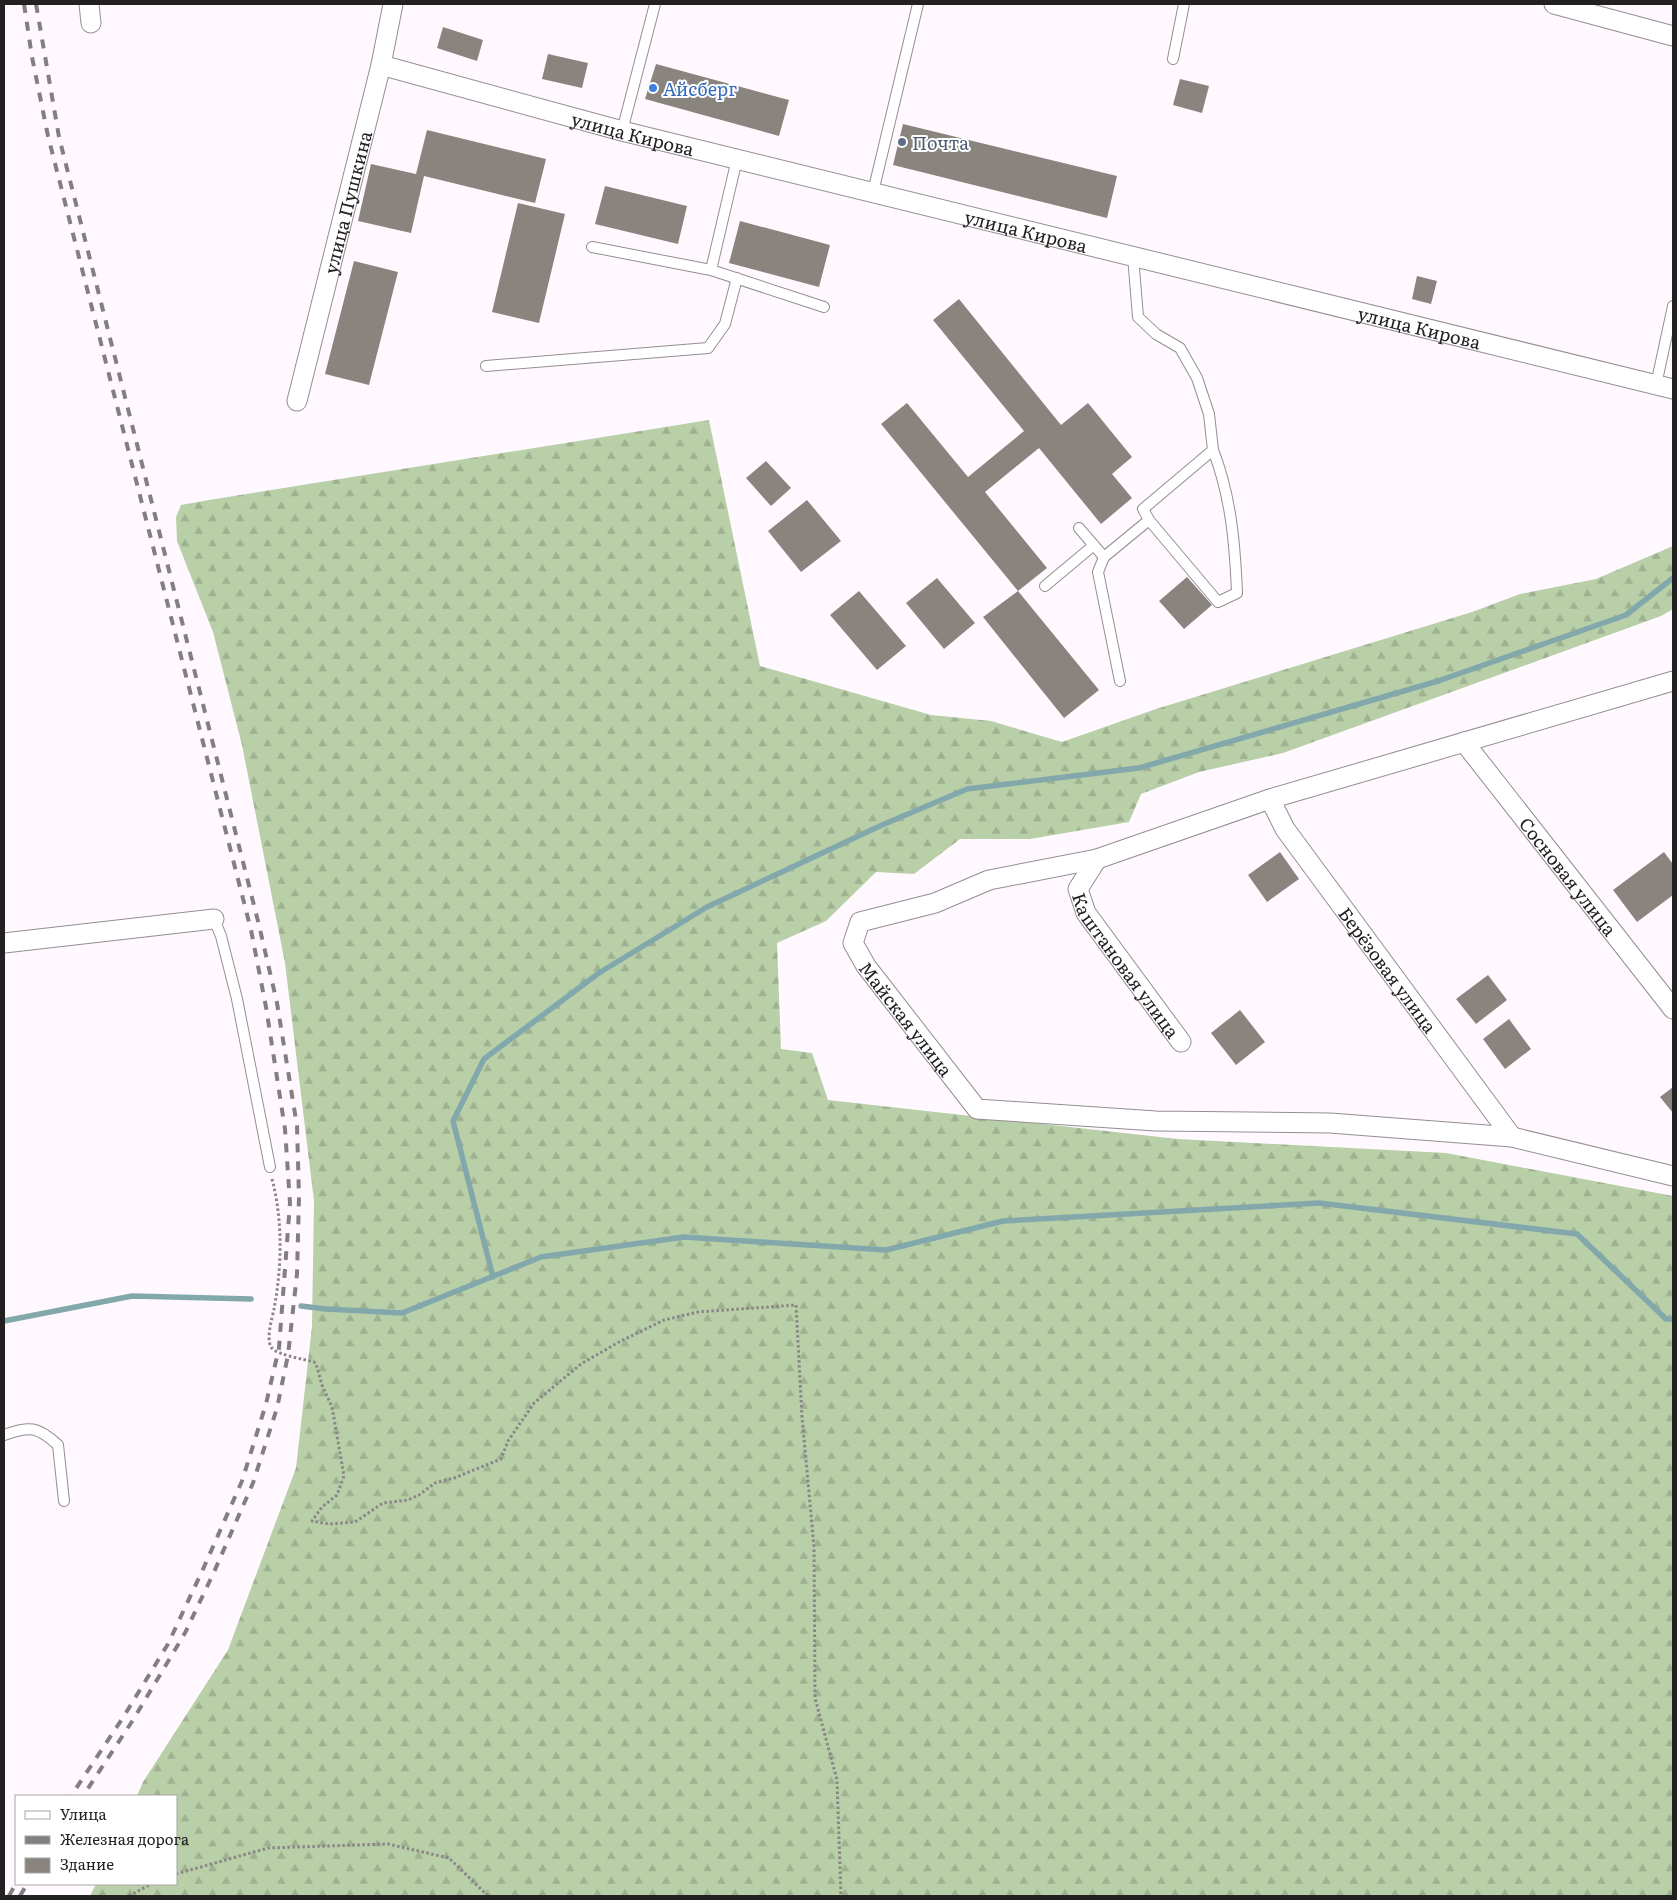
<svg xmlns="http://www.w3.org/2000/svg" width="1677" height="1900" font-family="Literata,serif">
<defs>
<pattern id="forest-firs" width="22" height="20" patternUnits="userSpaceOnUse" patternTransform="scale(1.25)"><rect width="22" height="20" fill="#b8cfa8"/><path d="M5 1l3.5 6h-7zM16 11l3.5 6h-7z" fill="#9eb190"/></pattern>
</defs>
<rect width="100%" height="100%" fill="#fff8fe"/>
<path fill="url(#forest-firs)" d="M 709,420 L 760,666 L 931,715 L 991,721 L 1062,742 L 1156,709 L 1472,612 L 1520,594 L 1596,579 L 1673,546 L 1673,609 L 1661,616 L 1283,753 L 1199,772 L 1141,794 L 1129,822 L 1030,839 L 960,839 L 914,874 L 876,872 L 826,921 L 777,943 L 781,1049 L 812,1053 L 828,1100 L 1178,1139 L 1446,1153 L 1673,1196 L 1673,1896 L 90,1896 L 96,1884 L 176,1884 L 176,1796 L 137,1796 L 143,1782 L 228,1650 L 296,1468 L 312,1326 L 314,1201 L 285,963 L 242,745 L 213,632 L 177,541 L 176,517 L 181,505 L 209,500 Z"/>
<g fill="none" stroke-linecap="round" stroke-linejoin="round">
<path stroke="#82a8ac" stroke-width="5.5" d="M 493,1277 L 453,1121 L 484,1059 L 599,973 L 707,907 L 882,825 L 967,789 L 1139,768 L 1438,681 L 1626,615 L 1673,578
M 301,1306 L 326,1309 L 402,1313 L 541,1257 L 684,1237 L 886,1250 L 1003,1221 L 1319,1203 L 1577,1234 L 1666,1319 L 1673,1319
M 4,1321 L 132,1296 L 251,1299"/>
</g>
<path fill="#89857e" d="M 443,27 L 483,40 L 477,61 L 437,48 Z
M 548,54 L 588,63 L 582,88 L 542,79 Z
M 656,64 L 789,100 L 779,136 L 645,99 Z
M 1180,79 L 1209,86 L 1202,113 L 1173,105 Z
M 903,124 L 1117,176 L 1107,218 L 893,165 Z
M 427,130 L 546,159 L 535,203 L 424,176 L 411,233 L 358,221 L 371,164 L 416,174 Z
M 605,186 L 687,206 L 678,244 L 595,224 Z
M 518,203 L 565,214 L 539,323 L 492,312 Z
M 740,221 L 830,245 L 819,287 L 729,263 Z
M 354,261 L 398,272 L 369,385 L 325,374 Z
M 1417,276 L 1437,281 L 1431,304 L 1412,299 Z
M 959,299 L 1061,425 L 1088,403 L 1132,457 L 1112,474 L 1132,498 L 1101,524 L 1039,448 L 985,492 L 1047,568 L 1018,591 L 1099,690 L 1064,718 L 983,617 L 1018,591 L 881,424 L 907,403 L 968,477 L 1024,431 L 933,320 Z
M 766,461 L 791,488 L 771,506 L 746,478 Z
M 807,500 L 841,541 L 801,572 L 768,531 Z
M 1187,577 L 1212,605 L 1184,629 L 1159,601 Z
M 937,578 L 975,623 L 944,649 L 906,603 Z
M 859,591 L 906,646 L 877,670 L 830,615 Z
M 1280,852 L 1299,879 L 1267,902 L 1248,875 Z
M 1664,852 L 1673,864 L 1673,895 L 1637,922 L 1613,890 Z
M 1488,975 L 1507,1000 L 1476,1024 L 1456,999 Z
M 1240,1010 L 1265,1042 L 1236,1065 L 1211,1033 Z
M 1509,1019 L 1531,1049 L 1505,1069 L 1483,1039 Z
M 1673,1087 L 1673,1113 L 1660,1097 Z"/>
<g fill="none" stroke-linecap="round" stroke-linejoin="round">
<g stroke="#948e93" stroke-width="12">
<path id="service" d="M 1173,59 L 1184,4
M 622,131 L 655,4
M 873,192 L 918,4
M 592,247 L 711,270 L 737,159
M 711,270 L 824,307
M 486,366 L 708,348 L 725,324 L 737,278
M 1656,385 L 1673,306
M 1149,520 L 1218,602 L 1237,593 C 1235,544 1231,496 1213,450
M 1079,528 L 1104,557 L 1149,520 L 1143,509 L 1213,450 L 1209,414 L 1197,378 L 1180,348 L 1156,334 L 1138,317 L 1133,256
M 1104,557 L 1098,572 L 1120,681
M 1045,586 L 1094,545
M 214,919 L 221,936 L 237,999 L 270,1167
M 4,1435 C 30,1426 37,1426 58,1445 L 64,1501"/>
</g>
<g stroke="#948e93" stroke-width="21">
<g id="minor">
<path d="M 89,4 L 91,23"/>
<path d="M 1554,4 L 1673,36"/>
<path id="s1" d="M 381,65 L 622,131 L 1673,389"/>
<path id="s2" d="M 297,401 L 381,65 L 393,4"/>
<path id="s3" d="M 1673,681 L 1270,799 L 1097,859 L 989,880 L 935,903 L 860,922 L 853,943 L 866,966 L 977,1109 L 1156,1121 L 1330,1123 L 1512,1137 L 1673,1176"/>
<path id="s4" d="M 1464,742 L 1673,1009"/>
<path id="s5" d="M 1270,799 L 1285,829 L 1512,1137"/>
<path id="s6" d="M 1097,859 L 1078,889 L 1086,913 L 1181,1042"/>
<path d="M 4,943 L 214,919"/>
</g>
</g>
<path stroke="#8a8589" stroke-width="3" stroke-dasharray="2.5 2.5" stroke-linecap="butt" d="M 272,1179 C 283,1221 282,1266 274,1309 C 272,1319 266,1337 271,1347 C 276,1355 304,1359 314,1362 L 316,1364 L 322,1385 L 332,1407 L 344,1476 L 337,1495 L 322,1507 L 312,1521 L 329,1524 L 355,1522 L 383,1503 L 408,1500 L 419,1495 L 435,1483 L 454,1478 L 501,1459 L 508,1441 L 534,1403 L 581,1364 L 619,1342 L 664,1320 L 698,1312 L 796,1305 L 802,1417 L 814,1547 L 815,1698 L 837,1780 L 841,1896
M 176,1874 L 268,1848 L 388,1844 L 449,1858 L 488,1896
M 129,1896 L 151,1884"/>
<use href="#service" stroke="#fff" stroke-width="10"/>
<use href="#minor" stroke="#fff" stroke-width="19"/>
<path stroke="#837e82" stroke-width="4" stroke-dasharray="9 9" stroke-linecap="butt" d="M 24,4 L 32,57 L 48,136 L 251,930 L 266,1007 L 285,1129 L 290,1203 L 279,1348 L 266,1404 L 242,1481 L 204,1567 L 168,1644 L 124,1716 L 71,1796
M 36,4 L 59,137 L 259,925 L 277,1003 L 297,1126 L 299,1197 L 297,1274 L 288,1355 L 277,1408 L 253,1483 L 214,1572 L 185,1633 L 133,1720 L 83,1796
M 9,1896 L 16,1883
M 20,1896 L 27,1884"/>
</g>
<circle fill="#3f7fe0" stroke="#fff" stroke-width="2" cx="653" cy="88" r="5"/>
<circle fill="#5c6f8a" stroke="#fff" stroke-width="2" cx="902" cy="142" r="5"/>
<g text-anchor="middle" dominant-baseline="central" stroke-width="4" stroke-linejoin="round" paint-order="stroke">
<g font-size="18" fill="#366cbe" stroke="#fff" text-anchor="start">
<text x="663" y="88">Айсберг</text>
</g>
<g font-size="18" fill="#232022" stroke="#fff">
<text stroke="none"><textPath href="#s1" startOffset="261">улица Кирова</textPath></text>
<text stroke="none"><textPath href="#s2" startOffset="205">улица Пушкина</textPath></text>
<text stroke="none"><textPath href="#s1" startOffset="666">улица Кирова</textPath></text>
<text stroke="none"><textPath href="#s1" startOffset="1071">улица Кирова</textPath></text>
<text stroke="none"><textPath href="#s4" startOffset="170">Сосновая улица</textPath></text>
<text stroke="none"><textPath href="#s6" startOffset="126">Каштановая улица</textPath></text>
<text stroke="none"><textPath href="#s5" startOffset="208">Берёзовая улица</textPath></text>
<text stroke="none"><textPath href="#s3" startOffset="964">Майская улица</textPath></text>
</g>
<g font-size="18" fill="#4e5e75" stroke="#fff" text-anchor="start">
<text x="912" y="142">Почта</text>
</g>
</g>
<rect width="1677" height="1900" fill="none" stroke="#232022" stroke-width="10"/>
<rect x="15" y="1795" width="162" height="90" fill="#ffffff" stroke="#a7a6a7"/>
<rect x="25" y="1811" width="25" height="8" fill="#ffffff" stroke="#a7a6a7"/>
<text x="60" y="1820" font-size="15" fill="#232022">Улица</text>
<rect x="25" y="1836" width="25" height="8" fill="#837e82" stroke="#a7a6a7"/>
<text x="60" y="1845" font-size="15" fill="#232022">Железная дорога</text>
<rect x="25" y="1858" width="25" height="15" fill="#89857e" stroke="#a7a6a7"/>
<text x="60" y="1870" font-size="15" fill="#232022">Здание</text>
</svg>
